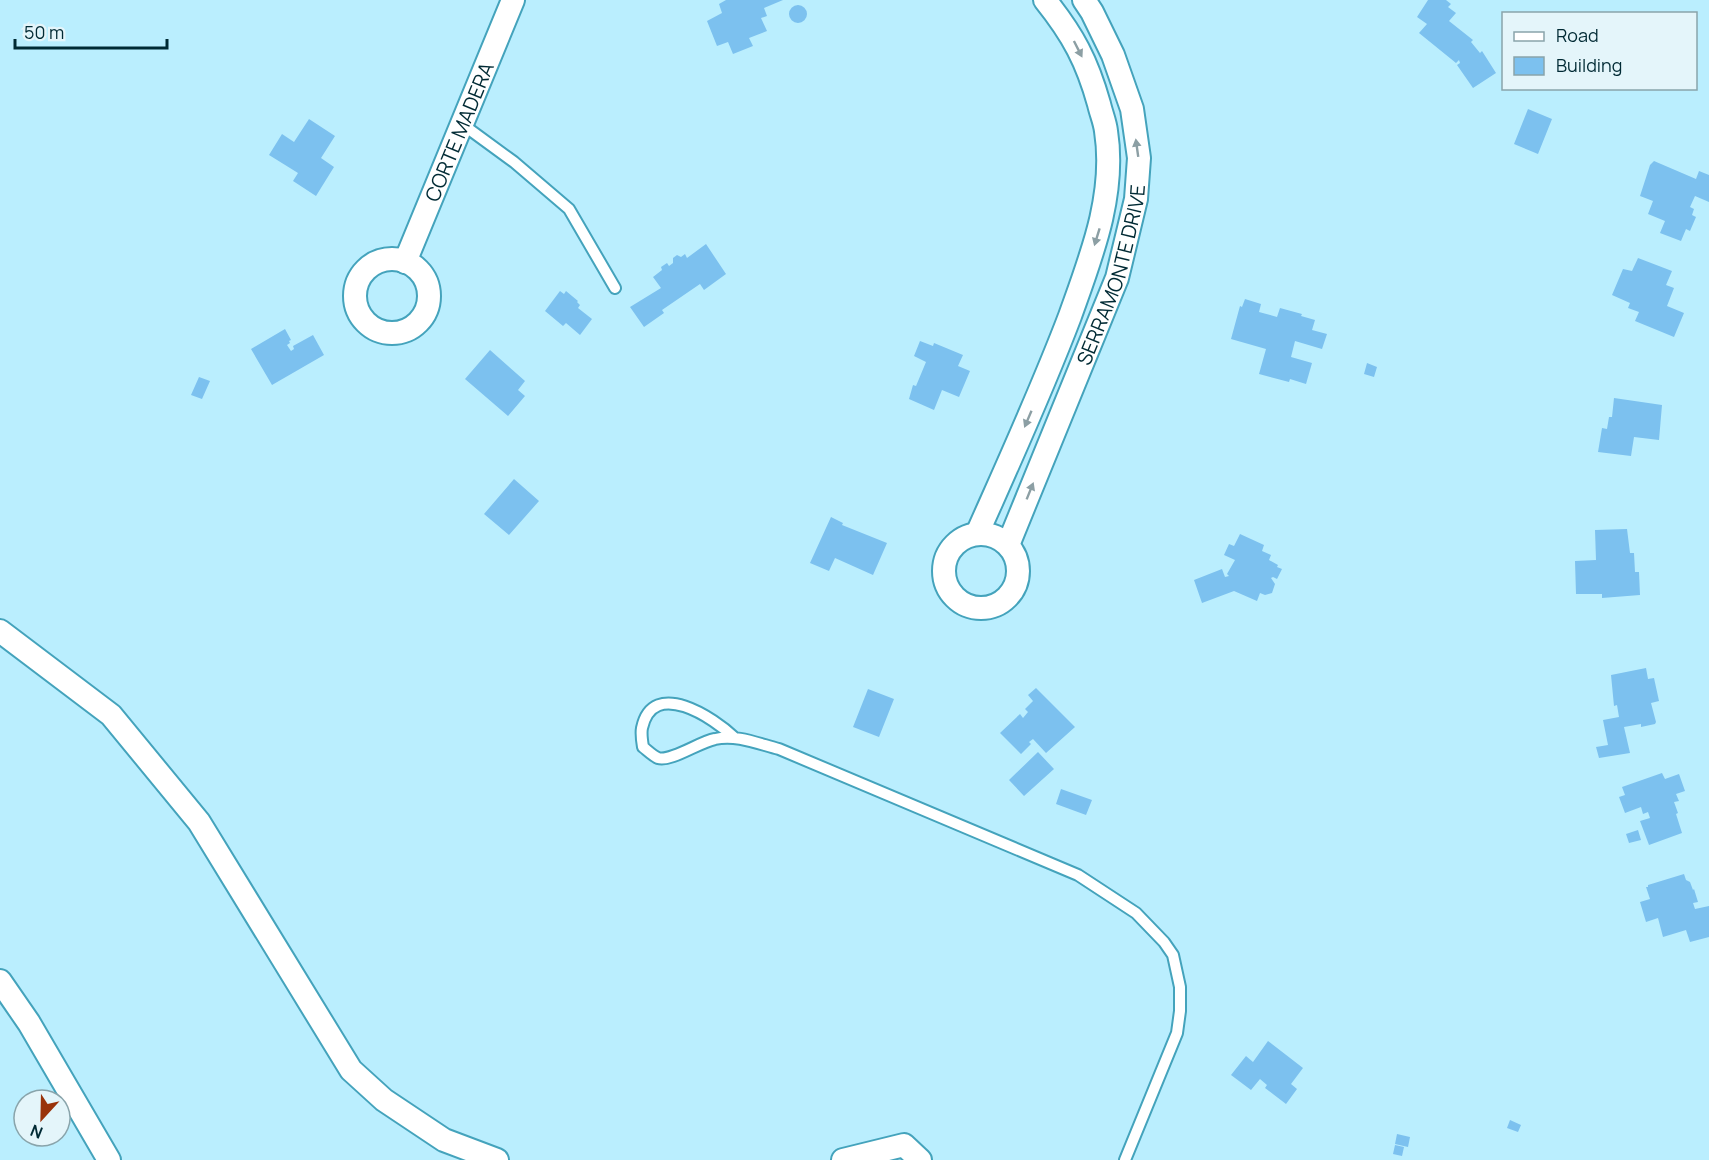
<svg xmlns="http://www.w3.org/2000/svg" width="1709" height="1160" font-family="Manrope,sans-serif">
<rect width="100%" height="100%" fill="#baeefe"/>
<path fill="#7cc1ef" d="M 726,0 L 783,0 L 764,8 L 767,16 L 761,18 L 767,31 L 749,38 L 753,46 L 733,54 L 728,42 L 717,46 L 707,21 L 722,13 L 719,4 Z
M 1428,0 L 1446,0 L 1451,4 L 1448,7 L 1456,13 L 1449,21 L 1473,40 L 1471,42 L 1480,53 L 1482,51 L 1496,73 L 1473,88 L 1457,65 L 1460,63 L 1459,60 L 1456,63 L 1419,33 L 1427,24 L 1417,17 Z
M789 14a9 9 0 1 1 18 0a9 9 0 1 1-18 0Z
M 1528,109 L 1552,119 L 1538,154 L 1514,144 Z
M 309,119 L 335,136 L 321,158 L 334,167 L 316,196 L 293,181 L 298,173 L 269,155 L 282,134 L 294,142 Z
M 1654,161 L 1696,179 L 1699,171 L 1709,175 L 1709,202 L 1695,196 L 1690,207 L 1694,209 L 1692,215 L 1696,217 L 1690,231 L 1686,229 L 1681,241 L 1660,233 L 1665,221 L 1648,214 L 1653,201 L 1640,196 L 1650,165 Z
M 706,244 L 726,274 L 704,290 L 700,284 L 662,310 L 664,313 L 644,327 L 630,307 L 661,288 L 653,277 L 662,270 L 661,267 L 667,263 L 669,266 L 673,263 L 673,258 L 677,255 L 681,257 L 685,254 L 687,258 Z
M 1638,258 L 1672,271 L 1666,285 L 1674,288 L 1667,306 L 1684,313 L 1674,337 L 1635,321 L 1639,312 L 1628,308 L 1630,303 L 1612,295 L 1623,269 L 1632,271 Z
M 560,291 L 564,294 L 566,291 L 578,301 L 577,302 L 580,305 L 578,308 L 592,319 L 580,335 L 566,323 L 563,326 L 545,311 Z
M 1245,299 L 1261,304 L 1259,312 L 1277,317 L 1280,308 L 1302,314 L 1301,316 L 1315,320 L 1312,330 L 1327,334 L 1322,349 L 1295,341 L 1291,357 L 1312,363 L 1306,384 L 1290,379 L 1289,382 L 1259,374 L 1266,349 L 1231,339 L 1240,306 L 1242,307 Z
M 285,329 L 291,340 L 289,341 L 290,343 L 287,345 L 291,351 L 294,349 L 293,346 L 313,335 L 324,355 L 272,385 L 251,349 Z
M 920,341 L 933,346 L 934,343 L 963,355 L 958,366 L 970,371 L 959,397 L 942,390 L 934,410 L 909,399 L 913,385 L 916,386 L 926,362 L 914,356 Z
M 490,350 L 525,381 L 518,390 L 525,396 L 508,416 L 465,379 Z
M 1367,363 L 1377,367 L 1374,377 L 1364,374 Z
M 199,377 L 210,381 L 202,399 L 191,395 Z
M 1614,398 L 1662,405 L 1659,440 L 1634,437 L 1631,456 L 1598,452 L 1602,428 L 1607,429 L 1609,417 L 1612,417 Z
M 514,479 L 539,501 L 509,535 L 484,514 Z
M 831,517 L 843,523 L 842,525 L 887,543 L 873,575 L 835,558 L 829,571 L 810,563 Z
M 1627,529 L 1630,553 L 1634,553 L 1635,572 L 1639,572 L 1640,595 L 1602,598 L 1602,594 L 1576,594 L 1575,561 L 1596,560 L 1595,530 Z
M 1240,534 L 1264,545 L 1262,551 L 1271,555 L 1269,560 L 1278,565 L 1277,567 L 1282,569 L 1277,579 L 1273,577 L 1271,578 L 1275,584 L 1272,593 L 1265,595 L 1260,593 L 1257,601 L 1234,591 L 1202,603 L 1194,580 L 1222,569 L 1225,577 L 1229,576 L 1227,574 L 1235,560 L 1224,555 L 1229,544 L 1234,546 Z
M 1646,668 L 1648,679 L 1654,678 L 1659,701 L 1651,703 L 1656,722 L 1655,724 L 1641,727 L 1641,724 L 1624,727 L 1630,753 L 1599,758 L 1596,747 L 1608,745 L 1603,720 L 1619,717 L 1617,705 L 1614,706 L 1611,675 Z
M 1036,688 L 1075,727 L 1046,753 L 1033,739 L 1029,742 L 1031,744 L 1021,754 L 1000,733 L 1020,714 L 1023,718 L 1028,712 L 1025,709 L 1033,701 L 1028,695 Z
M 868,689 L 894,699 L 879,737 L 853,727 Z
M 1038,752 L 1054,769 L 1024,796 L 1009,780 Z
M 1662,773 L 1665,779 L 1679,774 L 1685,791 L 1676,794 L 1679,801 L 1674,802 L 1678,813 L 1676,814 L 1682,833 L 1649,845 L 1640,821 L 1650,818 L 1648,812 L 1643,814 L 1641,807 L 1625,813 L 1619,797 L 1625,795 L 1622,787 Z
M 1061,789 L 1092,800 L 1086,815 L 1056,804 Z
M 1638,830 L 1641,840 L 1629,843 L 1626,834 Z
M 1684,874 L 1686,880 L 1690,882 L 1693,890 L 1694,889 L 1698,902 L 1693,903 L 1695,909 L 1709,906 L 1709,937 L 1690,942 L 1686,930 L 1663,937 L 1658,918 L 1646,922 L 1640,902 L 1650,899 L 1646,887 L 1648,887 L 1648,885 Z
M 1268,1041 L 1303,1068 L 1291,1084 L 1297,1089 L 1286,1104 L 1265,1088 L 1267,1085 L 1260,1079 L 1251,1090 L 1231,1075 L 1246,1056 L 1253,1062 Z
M 1510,1120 L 1521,1125 L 1518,1132 L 1507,1128 Z
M 1397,1134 L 1410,1137 L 1408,1147 L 1395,1144 Z
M 1395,1145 L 1404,1147 L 1402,1156 L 1393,1154 Z"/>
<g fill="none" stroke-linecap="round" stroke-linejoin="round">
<g stroke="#44a3bc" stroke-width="14">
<path id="lane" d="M 462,124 L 514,162 L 569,209 L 615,288
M 735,738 C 714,718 653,677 642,728 C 641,733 642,741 643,747 C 647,750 653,756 658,758 C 671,762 699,742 715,739 C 736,734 759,744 779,749 L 1078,875 L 1136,913 L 1164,942 L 1173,955 L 1180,987 L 1180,1011 L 1177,1033 L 1125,1160"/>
</g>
<g stroke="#44a3bc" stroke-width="26">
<g id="street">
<circle cx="392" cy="296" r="37"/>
<path id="s1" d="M 405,262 L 513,0"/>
<path d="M 977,534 C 1009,462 1042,390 1070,316 C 1091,257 1116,195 1106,131 C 1105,122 1101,113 1099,104 C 1087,61 1073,35 1045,0"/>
<circle cx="981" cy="571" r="37"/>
<path id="s2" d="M 1008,545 L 1117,278 L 1136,199 L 1139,158 L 1132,109 L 1113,55 L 1092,12 L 1084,0"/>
<path d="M 0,631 L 111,715 L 199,822 L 351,1070 L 384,1100 L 444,1140 L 497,1160"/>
<path d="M 0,981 L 29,1023 L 109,1160"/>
<path d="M 843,1160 L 904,1145 L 920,1160"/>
</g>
</g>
<use href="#lane" stroke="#fff" stroke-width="10"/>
<use href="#street" stroke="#fff" stroke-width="22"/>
</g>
<defs><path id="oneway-solid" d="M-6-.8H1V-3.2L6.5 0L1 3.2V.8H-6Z" transform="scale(1.5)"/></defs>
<g fill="#8c9fa4">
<use href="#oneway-solid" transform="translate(1078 49) rotate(63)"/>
<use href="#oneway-solid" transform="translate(1137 148) rotate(-98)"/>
<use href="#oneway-solid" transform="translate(1097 237) rotate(107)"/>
<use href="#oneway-solid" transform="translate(1028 419) rotate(113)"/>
<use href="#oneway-solid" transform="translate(1030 491) rotate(-68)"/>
</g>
<g text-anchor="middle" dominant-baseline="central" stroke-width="4.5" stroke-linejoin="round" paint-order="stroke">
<g font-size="20" fill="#002a34" stroke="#e4f5fa">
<text stroke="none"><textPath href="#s1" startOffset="141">CORTE MADERA</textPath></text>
<text stroke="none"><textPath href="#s2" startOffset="290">SERRAMONTE DRIVE</textPath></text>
</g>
</g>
<rect x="1502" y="12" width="195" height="78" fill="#e4f5fa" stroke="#89a4ab" stroke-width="1.5"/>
<rect x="1514" y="32" width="30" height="9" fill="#ffffff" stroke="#89a4ab" stroke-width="1.5"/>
<text x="1556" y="42" font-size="18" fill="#002a34">Road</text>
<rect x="1514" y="57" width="30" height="18" fill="#7cc1ef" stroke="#89a4ab" stroke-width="1.5"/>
<text x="1556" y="72" font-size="18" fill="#002a34">Building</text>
<g transform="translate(42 1118) rotate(202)"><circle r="28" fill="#e4f5fa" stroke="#89a4ab" stroke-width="1.5"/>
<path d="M0-4.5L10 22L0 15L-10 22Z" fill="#99330b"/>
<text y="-9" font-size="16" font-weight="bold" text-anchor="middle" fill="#002a34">N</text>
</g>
<path d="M15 39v9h152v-9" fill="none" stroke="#002a34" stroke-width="3"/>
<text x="24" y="39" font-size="18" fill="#002a34" stroke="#e4f5fa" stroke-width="4.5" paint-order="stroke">50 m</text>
</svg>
